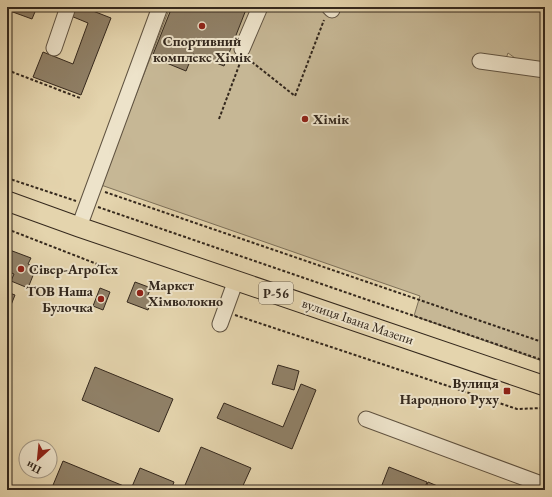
<svg xmlns="http://www.w3.org/2000/svg" width="552" height="497" font-family="'EB Garamond',serif">
<rect width="100%" height="100%" fill="#e4d4ad"/>
<filter id="stains"><feTurbulence type="fractalNoise" baseFrequency=".005" numOctaves="4"/><feColorMatrix values="0 0 0 0 .2 0 0 0 0 .09 0 0 0 0 .02 0 0 0 .5 -.17"/></filter>
<radialGradient id="worn" r=".72"><stop offset=".6" stop-color="#630" stop-opacity="0"/><stop offset="1" stop-color="#630" stop-opacity=".3"/></radialGradient>
<path fill="#c6b795" stroke="#7d7059" d="M 170,7 L 545,7 L 545,67 L 525,65 L 508,53 L 504,64 L 545,70 L 545,362 L 414,316 L 420,296 L 101,185 Z"/>
<path fill="#908168" stroke="#34281d" d="M 12,7 L 37,7 L 32,19 L 10,11 Z
M 75,7 L 94,7 L 93,11 L 111,18 L 81,95 L 33,77 L 43,52 L 73,64 L 88,23 L 71,16 Z
M 172,7 L 247,7 L 224,66 L 193,54 L 186,71 L 152,57 Z
M 7,249 L 31,258 L 28,264 L 36,268 L 28,288 L 11,281 L 14,274 L 7,271 Z
M 135,282 L 151,288 L 147,297 L 152,299 L 148,310 L 127,302 Z
M 100,288 L 110,292 L 103,310 L 93,306 Z
M 7,292 L 15,295 L 7,315 Z
M 278,365 L 299,371 L 294,390 L 272,384 Z
M 95,367 L 173,399 L 159,432 L 82,400 Z
M 301,384 L 316,390 L 292,449 L 217,418 L 224,403 L 283,427 Z
M 201,447 L 251,468 L 241,490 L 183,490 Z
M 63,461 L 131,489 L 140,468 L 174,482 L 171,490 L 51,490 Z
M 389,467 L 427,482 L 424,490 L 380,490 Z
M 428,482 L 447,490 L 425,490 Z"/>
<g fill="none" stroke-linecap="round" stroke-linejoin="round">
<g stroke="#605341" stroke-width="17">
<path id="minor" d="M 329,7 L 332,10
M 54,48 L 68,7
M 242,49 L 260,7
M 480,61 L 545,70
M 79,227 L 160,7
M 220,324 L 236,280
M 366,419 L 544,485"/>
</g>
<g stroke="#34281d" stroke-width="21">
<path id="major" d="M 7,201 L 79,227 L 545,386"/>
</g>
<path stroke="#34281d" stroke-width="2" stroke-dasharray="3 2" stroke-linecap="butt" d="M 252,62 L 295,96 L 324,20
M 7,70 L 80,98
M 219,119 L 240,63
M 7,178 L 76,201
M 105,192 L 545,343
M 98,207 L 545,361
M 7,229 L 97,264
M 235,315 L 517,409 L 545,408"/>
<use href="#minor" stroke="#ede3ca" stroke-width="15"/>
<use href="#major" stroke="#e4d4ad" stroke-width="19"/>
</g>
<g fill="#8f2418" stroke="#ede3ca" stroke-width="1.5">
<circle cx="202" cy="26" r="4"/>
<circle cx="305" cy="119" r="4"/>
<circle cx="21" cy="269" r="4"/>
<circle cx="140" cy="293" r="4"/>
<circle cx="101" cy="299" r="4"/>
<rect x="503" y="387" width="8" height="8" rx="2"/>
</g>
<g text-anchor="middle" dominant-baseline="central" stroke-width="4" stroke-linejoin="round" paint-order="stroke">
<rect fill="#ede3ca" stroke="#6c6051" stroke-width="1" x="259" y="282" width="34" height="22" rx="3"/>
<g font-size="13" font-weight="bold" fill="#34281d">
<text x="276" y="293">Р-56</text>
</g>
<g font-size="14" font-weight="bold" fill="#34281d" stroke="#ede3ca" text-anchor="start">
<text x="202" y="41" text-anchor="middle">Спортивний<tspan x="202" dy="16">комплекс Хімік</tspan></text>
<text x="313" y="119">Хімік</text>
<text x="29" y="269">Сівер-АгроТех</text>
<text x="148" y="285">Маркет<tspan x="148" dy="16">Хімволокно</tspan></text>
<text x="93" y="291" text-anchor="end">ТОВ Наша<tspan x="93" dy="16">Булочка</tspan></text>
<text x="499" y="383" text-anchor="end">Вулиця<tspan x="499" dy="16">Народного Руху</tspan></text>
</g>
<g font-size="14" fill="#34281d" stroke="#ede3ca">
<text transform="translate(358 321) rotate(19)">вулиця Івана Мазепи</text>
</g>
</g>
<rect width="552" height="497" fill="none" stroke="#e4d4ad" stroke-width="24"/>
<rect x="8" y="8" width="536" height="481" fill="none" stroke="#34281d" stroke-width="2"/>
<rect x="12" y="12" width="528" height="473" fill="none" stroke="#34281d"/>
<g transform="translate(38 459) rotate(207)"><circle r="19" fill="#ede3ca" stroke="#a39885"/>
<path d="M0-3L7 15L0 10L-7 15Z" fill="#8f2418"/>
<text y="-6" font-size="11" font-weight="bold" text-anchor="middle" fill="#34281d">Пн</text>
</g>
<rect width="100%" height="100%" filter="url(#stains)"/>
<rect width="100%" height="100%" fill="url(#worn)"/>
</svg>
